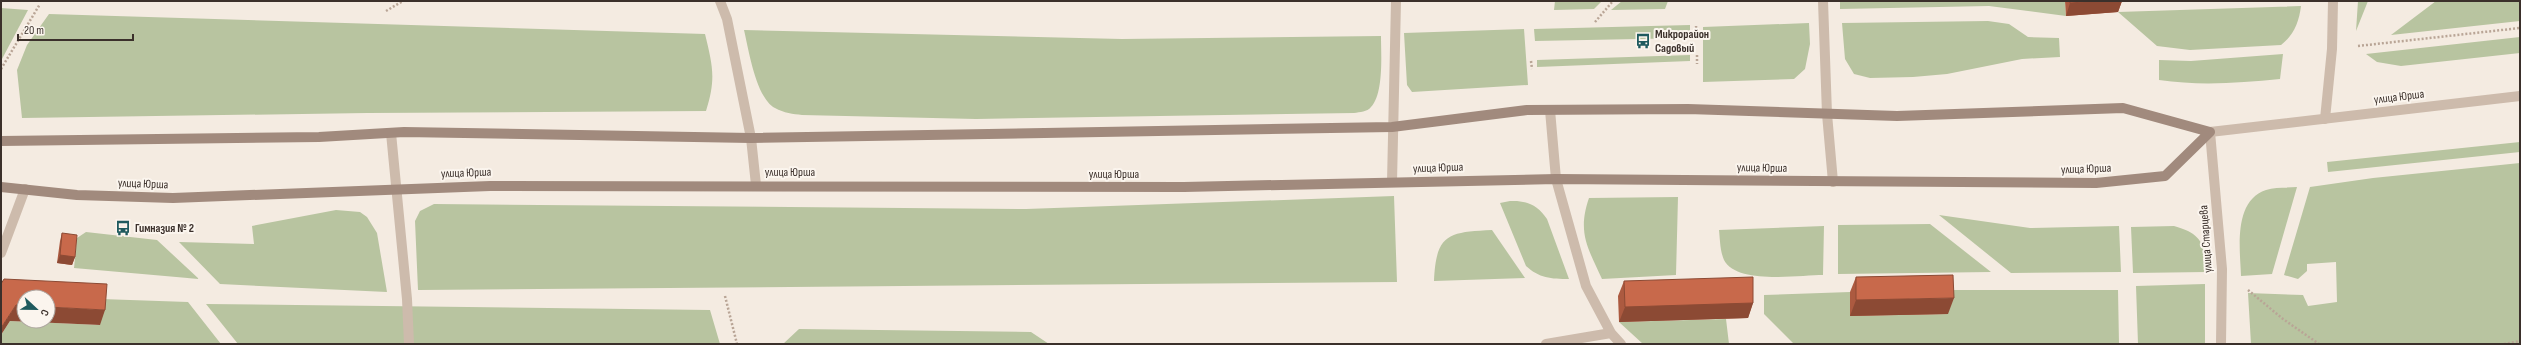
<svg xmlns="http://www.w3.org/2000/svg" width="2521" height="345" font-family="'Sofia Sans Condensed',sans-serif">
<rect width="100%" height="100%" fill="#f4ebe1"/>
<path fill="#b8c4a0" d="M 1555,1 L 1602,1 L 1594,9 L 1554,10 Z
M 1622,1 L 1668,1 L 1665,9 L 1611,10 Z
M 1840,1 L 2065,1 L 2066,16 L 1989,6 L 1840,9 Z
M 2358,1 L 2368,1 L 2356,31 Z
M 2436,1 L 2520,1 L 2520,21 L 2391,35 Z
M 2301,6 C 2299,22 2294,35 2281,45 L 2190,50 L 2157,46 L 2118,12 Z
M 1,8 L 28,10 L 2,59 L 1,59 Z
M 49,14 L 705,34 C 713,67 716,79 706,111 L 367,113 L 22,118 L 17,70 L 27,45 Z
M 1988,21 L 2009,24 L 2028,37 L 2059,38 L 2060,57 L 2022,59 L 1947,74 L 1913,77 L 1870,78 L 1854,74 L 1845,59 L 1842,23 Z
M 1809,23 L 1810,44 L 1805,69 L 1794,79 L 1703,82 L 1703,27 Z
M 1690,25 L 1690,38 L 1535,41 L 1534,29 Z
M 1524,29 L 1528,85 L 1412,92 L 1407,85 L 1404,33 Z
M 744,30 L 1122,39 L 1381,36 C 1381,54 1384,93 1371,107 C 1367,112 1360,112 1354,113 L 976,119 L 802,115 C 793,114 784,113 775,108 C 756,98 749,51 744,30 Z
M 2520,37 L 2520,53 L 2401,66 L 2377,62 L 2366,54 Z
M 2283,54 L 2280,79 C 2239,83 2200,86 2159,80 L 2159,60 L 2191,61 Z
M 1690,55 L 1690,61 L 1537,67 L 1537,60 Z
M 2520,142 L 2520,152 L 2328,172 L 2327,162 Z
M 2520,163 L 2520,344 L 2251,344 L 2248,293 L 2303,295 L 2308,306 L 2337,302 L 2336,262 L 2307,264 L 2307,271 L 2298,279 L 2284,275 L 2310,187 L 2373,178 Z
M 2297,187 L 2272,274 L 2241,276 C 2240,249 2233,201 2266,190 C 2275,187 2287,188 2297,187 Z
M 1394,196 L 1397,282 L 418,290 L 415,221 L 420,211 L 434,204 L 1026,209 Z
M 1678,197 L 1676,275 L 1602,279 C 1588,248 1577,233 1589,198 Z
M 1510,201 C 1526,200 1538,205 1547,219 L 1569,279 C 1551,279 1539,278 1526,266 L 1500,203 Z
M 336,210 L 360,212 L 367,217 L 377,233 L 387,292 L 220,284 L 179,242 L 254,244 L 252,226 Z
M 1939,215 L 2030,228 L 2119,226 L 2121,272 L 2011,273 Z
M 1930,224 L 1991,272 L 1838,274 L 1838,225 Z
M 1824,226 L 1823,275 C 1799,275 1737,285 1724,260 C 1720,251 1720,239 1719,230 Z
M 2174,226 C 2203,234 2205,245 2206,272 L 2133,273 L 2131,227 Z
M 1492,230 L 1525,278 L 1434,281 C 1436,234 1448,232 1492,230 Z
M 86,232 L 157,240 L 199,279 L 74,268 L 77,238 Z
M 2205,284 L 2205,344 L 2138,344 L 2136,286 Z
M 1948,290 L 2118,290 L 2119,344 L 1794,344 L 1764,314 L 1764,295 L 1850,292 L 1851,316 L 1948,314 Z
M 101,299 L 188,302 L 221,344 L 1,344 L 1,335 L 10,321 L 100,325 Z
M 206,304 L 710,310 L 720,344 L 238,344 Z
M 1726,319 L 1729,344 L 1643,344 L 1619,322 Z
M 799,329 L 1031,332 L 1049,344 L 783,344 Z"/>
<g fill="none" stroke-linecap="round" stroke-linejoin="round">
<path stroke="#b9a596" stroke-width="2.5" stroke-dasharray="2 2" stroke-linecap="butt" d="M 386,11 L 403,1
M 1595,22 L 1613,1
M 1696,26 L 1697,37
M 2358,46 L 2520,28
M 1697,55 L 1697,64
M 1531,61 L 1532,69
M 1,69 L 40,4
M 2248,290 L 2283,319 L 2319,344
M 725,296 L 737,344
M 2504,344 L 2520,341"/>
<path stroke="#cdbbac" stroke-width="10" d="M 720,1 L 727,19 L 751,138 L 756,185
M 1823,1 L 1827,114 L 1833,182
M 1550,110 L 1556,179 L 1586,286 L 1611,333 L 1621,344
M 2325,119 L 2332,49 L 2333,1
M 391,133 L 407,299 L 409,344
M 1392,182 L 1396,1
M 1,253 L 25,189
M 1546,344 L 1611,333"/>
<path stroke="#cdbbac" stroke-width="10" d="M 2221,344 L 2222,269 L 2210,132 L 2520,96"/>
<path stroke="#a18a7d" stroke-width="10" d="M 1,141 L 319,137 L 404,132 L 751,138 L 1392,127 L 1527,110 L 1688,109 L 1897,116 L 2123,108 L 2210,132
M 1,187 L 77,195 L 173,198 L 490,186 L 1184,187 L 1556,179 L 2096,183 L 2165,176 L 2210,132"/>
</g>
<path fill="#ac5a40" d="M 2065,1 L 2122,1 L 2118,12 L 2066,16 Z
M 62,233 L 75,257 L 72,265 L 57,263 L 60,241 Z
M 1856,277 L 1948,314 L 1850,316 L 1850,292 Z
M 1624,281 L 1753,303 L 1748,318 L 1619,322 L 1618,296 Z"/>
<path fill="#8c4a34" d="M 2098,1 L 2122,1 L 2118,12 L 2066,16 L 2070,3 Z
M 60,255 L 75,257 L 72,265 L 57,263 Z
M 1954,298 L 1948,314 L 1850,316 L 1856,300 Z
M 1753,303 L 1748,318 L 1619,322 L 1625,307 Z
M 16,305 L 24,306 L 24,321 L 48,321 L 48,307 L 105,310 L 100,325 L 10,321 L 1,335 L 1,328 Z"/>
<path fill="#c8694b" stroke="#8c4a34" d="M 2070,1 L 2098,1 L 2070,3 Z
M 62,233 L 77,235 L 75,257 L 60,255 Z
M 1953,275 L 1954,298 L 1856,300 L 1856,277 Z
M 1753,277 L 1753,303 L 1625,307 L 1624,281 Z
M 4,279 L 107,284 L 105,310 L 48,307 L 48,297 L 24,297 L 24,306 L 16,305 L 1,328 L 1,284 Z"/>
<defs>
<g id="bus-bare" transform="scale(1.2)"><path d="M-5-6H5V4H4V6H2V4H-2V6H-4V4H-5ZM-3.5-4V0h7V-4ZM-3.5 1.2v1.5H-2V1.2ZM2 1.2v1.5H3.5V1.2Z" fill="#1f5a5e" stroke="#fbf5ee" stroke-width="2.5" paint-order="stroke"/></g>
</defs>
<g fill-rule="evenodd">
<use href="#bus-bare" x="1643" y="41"/>
<use href="#bus-bare" x="123" y="228"/>
</g>
<g text-anchor="middle" dominant-baseline="central" stroke-width="4" stroke-linejoin="round" paint-order="stroke">
<g font-size="12" font-weight="bold" fill="#3b302b" stroke="#fbf5ee" text-anchor="start">
<text x="1655" y="34">Микрорайон<tspan x="1655" dy="14">Садовый</tspan></text>
<text x="135" y="228">Гимназия № 2</text>
</g>
<g font-size="12" fill="#3b302b" stroke="#fbf5ee">
<text transform="translate(2399 97) rotate(-7)">улица Юрша</text>
<text transform="translate(1438 168) rotate(-2)">улица Юрша</text>
<text transform="translate(1762 168) rotate(1)">улица Юрша</text>
<text transform="translate(2086 169) rotate(-2)">улица Юрша</text>
<text x="790" y="172">улица Юрша</text>
<text transform="translate(466 173) rotate(-2)">улица Юрша</text>
<text x="1114" y="174">улица Юрша</text>
<text transform="translate(143 184) rotate(2)">улица Юрша</text>
<text transform="translate(2206 239) rotate(-94)">улица Старцева</text>
</g>
</g>
<rect width="2521" height="345" fill="none" stroke="#3b302b" stroke-width="4"/>
<g transform="translate(36 309) rotate(112)"><circle r="19" fill="#fbf5ee" stroke="#aea6a0"/>
<path d="M0-3L7 15L0 10L-7 15Z" fill="#1f5a5e"/>
<text y="-6" font-size="11" font-weight="bold" text-anchor="middle" fill="#3b302b">С</text>
</g>
<path d="M18 34v6h115v-6" fill="none" stroke="#3b302b" stroke-width="2"/>
<text x="24" y="34" font-size="12" fill="#3b302b" stroke="#fbf5ee" stroke-width="3" paint-order="stroke">20 m</text>
</svg>
